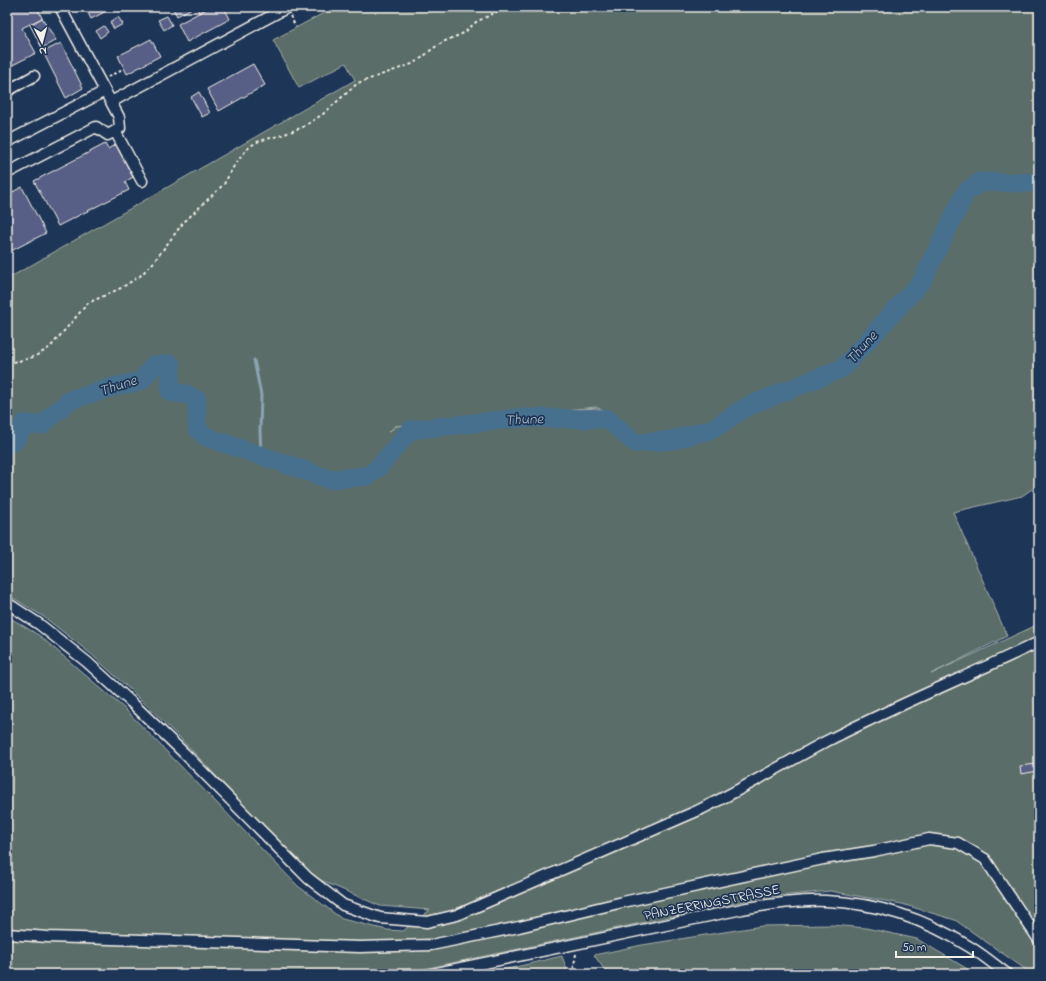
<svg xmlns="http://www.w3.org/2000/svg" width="1046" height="981" font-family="'Indie Flower',sans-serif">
<rect width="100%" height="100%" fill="#1d3557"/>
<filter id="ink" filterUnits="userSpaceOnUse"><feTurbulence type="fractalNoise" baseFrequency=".025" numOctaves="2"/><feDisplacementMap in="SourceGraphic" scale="8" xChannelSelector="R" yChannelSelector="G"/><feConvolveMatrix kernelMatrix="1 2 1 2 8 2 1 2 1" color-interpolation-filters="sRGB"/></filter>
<g filter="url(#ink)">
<path fill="#5a6d68" stroke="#a7afa8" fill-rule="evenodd" d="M 335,7 L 1039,7 L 1039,484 L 1022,496 L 953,512 L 1007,636 L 931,674 L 1039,624 L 1039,974 L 1032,974 L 955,920 L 902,904 L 830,891 L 759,898 L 400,974 L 7,974 L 7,616 L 40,636 L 125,709 L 298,886 L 342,919 L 387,930 L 403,931 L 430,910 L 380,906 L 311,876 L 180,738 L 136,695 L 91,654 L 44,617 L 7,594 L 7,279 L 355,80 L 346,63 L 299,88 L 273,40 ZM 596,407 L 617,417 L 595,408 L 396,426 L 389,432 L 395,426 Z
M 832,925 L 866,928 L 917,939 L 976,974 L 621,974 L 604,969 L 594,955 L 642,945 L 762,926 Z
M 562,956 L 567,970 L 564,974 L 486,974 Z"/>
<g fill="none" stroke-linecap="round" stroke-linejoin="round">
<path stroke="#8ca3b3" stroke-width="3" d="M 254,360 L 261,395 L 260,431 L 261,455"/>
<path stroke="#476f8f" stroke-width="19" d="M 7,444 L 15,441 L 24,424 L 42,425 L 70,400 L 117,386 L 141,381 L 154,365 L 171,364 L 170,392 L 187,394 L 197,400 L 197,428 L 206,437 L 301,469 L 328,479 L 368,476 L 379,467 L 410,430 L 519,418 L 608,419 L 635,443 L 672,440 L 713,429 L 746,407 L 843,368 L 922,281 L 966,192 L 980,182 L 1039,183"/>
</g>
<path fill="#585f86" stroke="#f4f1e8" d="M 13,7 L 37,7 L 42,18 L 22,28 L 36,53 L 7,68 L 7,10 Z
M 85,7 L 114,7 L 91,19 Z
M 172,7 L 194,7 L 177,16 Z
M 197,7 L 203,7 L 204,10 L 199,13 Z
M 210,7 L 224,7 L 230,19 L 187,42 L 178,24 Z
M 167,16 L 172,25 L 164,30 L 158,20 Z
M 118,17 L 123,24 L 114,29 L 110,22 Z
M 42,18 L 56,40 L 42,48 L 30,25 Z
M 104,26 L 108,32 L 100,38 L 96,31 Z
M 151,39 L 160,56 L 127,74 L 118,56 Z
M 61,43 L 83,88 L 66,98 L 43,52 Z
M 253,64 L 265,85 L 219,111 L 207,89 Z
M 199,92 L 210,113 L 202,117 L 191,97 Z
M 105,144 L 108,149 L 116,144 L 133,177 L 125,182 L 129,190 L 58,226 L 34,181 Z
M 22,187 L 46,233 L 7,253 L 7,195 Z
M 1037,764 L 1038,771 L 1021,774 L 1020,766 Z"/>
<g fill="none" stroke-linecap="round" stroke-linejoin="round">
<g stroke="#f4f1e8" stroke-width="13">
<path id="minor" d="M 7,91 L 34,76
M 105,91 L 111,102 L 288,7
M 115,131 L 142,181
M 7,142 L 105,91 L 60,7
M 7,173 L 96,127 L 108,135 L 120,128 L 119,117 L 111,102
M 7,603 L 39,624 L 87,662 L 131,702 L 184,753 L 308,878 L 343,905 L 380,918 L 427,922 L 457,915 L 697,811 C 741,790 782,765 825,742 C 895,706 968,676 1039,642
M 7,934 L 48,937 L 360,947 L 431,945 L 519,927 L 623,902 L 823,859 L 874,851 L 929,839 L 958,843 L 985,859 L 1039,940
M 432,974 L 747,908 C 773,904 799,900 826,901 C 877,903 927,920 970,947 C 983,955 995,965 1007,974"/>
</g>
<path stroke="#f4f1e8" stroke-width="2" stroke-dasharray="3 3" stroke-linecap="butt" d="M 290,16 L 296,27
M 108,77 L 124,68
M 7,362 C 23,362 40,356 52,345 L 88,303 L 121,288 L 140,276 L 153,263 L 183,223 L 224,184 L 234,166 L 246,150 L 252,145 L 259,141 L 282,135 L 303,127 L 323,114 L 358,83 L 412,64 L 423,57 L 432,49 L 445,41 L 464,33 L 476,22 L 507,7
M 571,974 L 573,971 L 576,954"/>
<use href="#minor" stroke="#1d3557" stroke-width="10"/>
</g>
</g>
<g text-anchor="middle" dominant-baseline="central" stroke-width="3.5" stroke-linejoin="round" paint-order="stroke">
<g font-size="14" fill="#f4f1e8" stroke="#1d3557">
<text transform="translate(712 903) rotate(-11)">PANZERRINGSTRASSE</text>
</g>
<g font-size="15" font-style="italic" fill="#b7c4c9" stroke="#1d3557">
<text transform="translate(862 348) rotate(-48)">Thune</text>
<text transform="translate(118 386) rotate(-18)">Thune</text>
<text transform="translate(524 420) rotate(-2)">Thune</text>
</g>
</g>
<rect width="1046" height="981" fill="none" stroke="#1d3557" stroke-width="24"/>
<rect x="12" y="12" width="1022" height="957" fill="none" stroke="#f4f1e8" stroke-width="1.5" filter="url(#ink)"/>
<g transform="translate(42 42) rotate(174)" stroke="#1d3557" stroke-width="3" paint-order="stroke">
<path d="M0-3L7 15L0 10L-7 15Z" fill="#f4f1e8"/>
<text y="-6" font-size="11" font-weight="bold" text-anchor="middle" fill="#f4f1e8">N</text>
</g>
<path d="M896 951v6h77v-6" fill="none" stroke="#f4f1e8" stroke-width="2"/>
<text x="902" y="951" font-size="12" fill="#f4f1e8" stroke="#1d3557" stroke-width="3" paint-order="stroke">50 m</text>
</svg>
